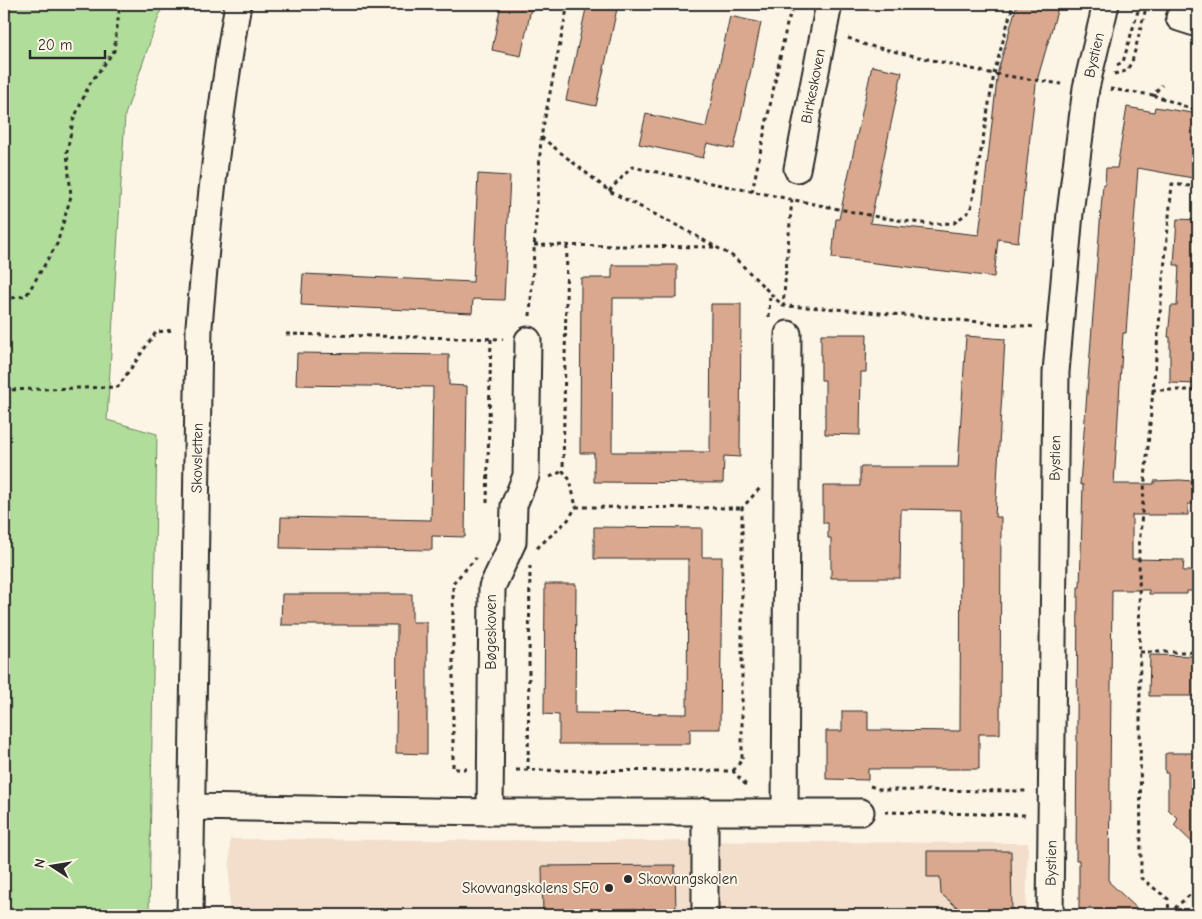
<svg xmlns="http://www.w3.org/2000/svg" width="1202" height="919" font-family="'Comic Neue',sans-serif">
<rect width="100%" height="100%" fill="#fcf5e5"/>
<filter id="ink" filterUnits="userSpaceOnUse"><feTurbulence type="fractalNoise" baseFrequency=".02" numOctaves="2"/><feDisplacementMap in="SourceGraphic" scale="10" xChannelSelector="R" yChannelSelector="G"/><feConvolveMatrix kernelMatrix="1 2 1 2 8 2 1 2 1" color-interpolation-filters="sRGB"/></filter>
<g filter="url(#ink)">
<path fill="#f2decb" d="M 230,839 L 1028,843 L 1026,915 L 229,915 Z"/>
<path fill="#b1dd9b" stroke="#6e8463" d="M 4,4 L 163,4 L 125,115 L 107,420 L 157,434 L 149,915 L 4,915 Z"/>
<path fill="#daa88e" stroke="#2b2b2b" d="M 501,4 L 532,4 L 521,56 L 492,50 Z
M 587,4 L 618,4 L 596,106 L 566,100 Z
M 1017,4 L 1059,4 L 1036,84 L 1018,242 L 998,239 L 994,277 L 832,258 L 836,219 L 839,219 L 872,66 L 902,72 L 870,223 L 979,235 L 998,71 Z
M 730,16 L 761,23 L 734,149 L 707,143 L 703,158 L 639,144 L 646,114 L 706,127 Z
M 1127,107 L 1154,112 L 1155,107 L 1198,114 L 1198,179 L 1138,168 L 1126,333 L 1123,333 L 1114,484 L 1154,484 L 1154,481 L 1180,480 L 1192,481 L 1193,485 L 1198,485 L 1198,504 L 1188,504 L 1188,515 L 1132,515 L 1132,559 L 1184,560 L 1183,571 L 1194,571 L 1194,591 L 1187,591 L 1187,594 L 1149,594 L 1149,590 L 1112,590 L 1109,882 L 1144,915 L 1099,915 L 1090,907 L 1079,915 L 1079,860 L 1076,860 L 1078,587 L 1080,587 L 1083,485 L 1080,484 L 1103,184 L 1105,184 L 1106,168 L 1117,168 Z
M 478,174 L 510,176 L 504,300 L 473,299 L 472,313 L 301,305 L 303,274 L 473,282 Z
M 1177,219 L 1198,220 L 1197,384 L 1170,383 L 1170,337 L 1168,337 L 1171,306 L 1177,306 L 1179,265 L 1174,265 Z
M 612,265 L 677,265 L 677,298 L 613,298 L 612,452 L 710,452 L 711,304 L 741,304 L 740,457 L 724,456 L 723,483 L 594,482 L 594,453 L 580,453 L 581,278 L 612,278 Z
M 821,334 L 867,334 L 866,372 L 861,372 L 860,435 L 825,434 L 825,380 L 821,380 Z
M 966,336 L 1005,339 L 995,517 L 1001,517 L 1000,734 L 979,734 L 979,769 L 868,769 L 868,780 L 826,779 L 826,731 L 842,731 L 842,711 L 868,711 L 868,730 L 960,731 L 961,510 L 901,509 L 900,578 L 831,578 L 831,538 L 828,538 L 828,523 L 823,523 L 823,486 L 860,486 L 860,467 L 958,467 Z
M 297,353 L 449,355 L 449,385 L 467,386 L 465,537 L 432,536 L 432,550 L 280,548 L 281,517 L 431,520 L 433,387 L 296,385 Z
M 594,527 L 702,528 L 702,557 L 722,557 L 720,729 L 690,729 L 690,744 L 559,744 L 559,715 L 544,714 L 545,584 L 576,584 L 575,713 L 687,714 L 688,559 L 594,559 Z
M 282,594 L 412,594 L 412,622 L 427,622 L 427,754 L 396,753 L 397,625 L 281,625 Z
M 1150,655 L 1198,656 L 1198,696 L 1149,696 Z
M 1168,753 L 1198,753 L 1198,848 L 1174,825 L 1178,819 L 1168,809 L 1168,773 L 1165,773 L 1165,754 Z
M 927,851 L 1011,851 L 1012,915 L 957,915 L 957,907 L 941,894 L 940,877 L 927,877 Z
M 675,865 L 676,915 L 638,915 L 638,909 L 594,910 L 594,915 L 543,915 L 542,866 Z"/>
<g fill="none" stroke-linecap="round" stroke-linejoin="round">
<g stroke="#2b2b2b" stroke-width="29">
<path id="minor" d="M 1179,18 L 1198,24
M 797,169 L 829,4
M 191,807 L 490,812 L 861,812
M 785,810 L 788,334
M 490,812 L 492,587 L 513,542 L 514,505 L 526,476 L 528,340
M 190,915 L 199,326 C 208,218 219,111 238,4
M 705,915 L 705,811
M 1050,915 L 1056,372 L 1070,213 L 1086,88 L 1106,4"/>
</g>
<path stroke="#2b2b2b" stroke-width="3" stroke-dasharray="4 4" stroke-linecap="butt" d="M 568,4 L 541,137 L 609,191 L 680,227 L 734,257 L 783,306 L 824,308 L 1036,327
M 848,38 L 866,45 L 994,74 L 1061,84
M 1117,65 L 1123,62 L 1140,4
M 1114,74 L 1126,71 L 1132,62 L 1147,4
M 1110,89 L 1153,95 L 1162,85
M 1153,95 L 1198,111
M 1198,187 L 1172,184 L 1153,390 L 1198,390
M 609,191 L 632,167 L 883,218 L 929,224 L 954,223 L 971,210 L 994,74 L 1013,4
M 752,192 L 787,24 L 794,4
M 534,245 L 716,247
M 567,246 L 563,471 L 570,480 L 576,507 L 742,508
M 4,299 L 26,296 L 57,244 L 71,196 L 67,152 L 73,121 L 89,85 L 114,51 L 120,4
M 783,307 L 792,198
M 530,316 L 541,137
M 769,317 L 770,293
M 286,334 L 503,339
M 4,390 L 118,387 L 156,332 L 174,330
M 1153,390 L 1139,547 L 1141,878 L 1168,899 L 1169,915
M 550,477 L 563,471
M 487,503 L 491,339
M 537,548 L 568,520 L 576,507
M 1140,652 L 1198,652
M 467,769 L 453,769 L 453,583 L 476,558
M 516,770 L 733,771 L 745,784 L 748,785
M 528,770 L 530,566
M 733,771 L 742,760 L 742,508 L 761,487
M 870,786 L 882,790 L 1028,791
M 885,812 L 1026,815
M 1170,915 L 1177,906 L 1198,888"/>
<use href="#minor" stroke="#fcf5e5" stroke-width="25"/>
</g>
</g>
<g fill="#2b2b2b" stroke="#fcf5e5" stroke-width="2">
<circle cx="628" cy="879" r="5"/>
<circle cx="609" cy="888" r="5"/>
</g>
<g text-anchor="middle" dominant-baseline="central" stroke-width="4" stroke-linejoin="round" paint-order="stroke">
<g font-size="15" fill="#2b2b2b" stroke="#fcf5e5">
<text transform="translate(1094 55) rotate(-77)">Bystien</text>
<text transform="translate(813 86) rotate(-79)">Birkeskoven</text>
<text transform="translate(197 458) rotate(-89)">Skovsletten</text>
<text transform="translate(1055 458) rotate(-89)">Bystien</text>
<text transform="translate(491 632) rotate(-90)">Bøgeskoven</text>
<text transform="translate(1051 863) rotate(-89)">Bystien</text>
</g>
<g font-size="15" fill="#2b2b2b" stroke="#fcf5e5" text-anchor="start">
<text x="638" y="879">Skovvangskolen</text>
<text x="599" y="888" text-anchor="end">Skovvangskolens SFO</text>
</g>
</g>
<rect width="1202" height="919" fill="none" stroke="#fcf5e5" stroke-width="20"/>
<rect x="10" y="10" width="1182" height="899" fill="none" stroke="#2b2b2b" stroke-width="2" filter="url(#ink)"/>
<g transform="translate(52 866) rotate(282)" stroke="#fcf5e5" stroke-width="4" paint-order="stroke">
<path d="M0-4L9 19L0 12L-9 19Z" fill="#2b2b2b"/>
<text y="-8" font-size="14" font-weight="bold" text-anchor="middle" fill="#2b2b2b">N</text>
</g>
<path d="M30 50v8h75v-8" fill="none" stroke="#2b2b2b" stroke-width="2.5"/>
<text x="38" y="50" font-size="15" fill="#2b2b2b" stroke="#fcf5e5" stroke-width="4" paint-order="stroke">20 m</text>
</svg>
